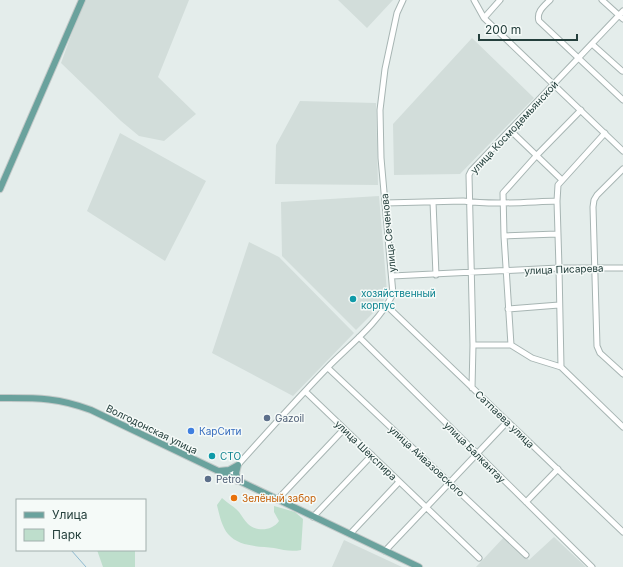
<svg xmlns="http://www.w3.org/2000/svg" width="623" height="567" font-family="Inter,sans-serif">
<rect width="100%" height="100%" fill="#e4edeb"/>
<path fill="#d2ddda" d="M 84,0 L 189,0 L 158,77 L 196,114 L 164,141 L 139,136 L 121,121 L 61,63 Z
M 338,0 L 393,0 L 367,28 Z
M 472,38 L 534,98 L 460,174 L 394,175 L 393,124 Z
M 300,101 L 376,103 L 378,185 L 275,184 L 276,145 Z
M 120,133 L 206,181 L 165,261 L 87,211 Z
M 379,196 L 387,292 L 382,304 L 356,330 L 282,256 L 281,202 Z
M 249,242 L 279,257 L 354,333 L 293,396 L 212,353 Z
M 505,536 L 529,560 L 554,537 L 586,567 L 476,567 Z
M 344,540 L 402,567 L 332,567 Z"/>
<path fill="#bedecc" d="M 222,498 C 227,503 234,506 239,512 C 242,516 244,520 248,524 C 257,532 272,531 279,521 L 274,512 L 274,506 L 295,512 L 303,519 L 301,550 C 291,552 284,550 274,548 C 259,546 239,547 228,534 C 222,527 219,514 217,505 Z
M 97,550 L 135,550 L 135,567 L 103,567 Z"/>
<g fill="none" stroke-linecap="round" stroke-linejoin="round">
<path stroke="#8ebad0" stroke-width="1" d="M 71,550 L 86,567"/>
<g stroke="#a7b5b3" stroke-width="7">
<path id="minor" d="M 474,0 L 484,18 L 623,151
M 550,0 C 544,6 536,12 539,21 L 623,100
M 602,0 L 623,19
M 484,18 L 500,0
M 592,44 L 622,71
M 510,130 L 562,180
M 605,133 L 558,185 L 557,201 L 559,268 L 561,367 L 623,427
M 623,169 L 597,195 L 594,200 L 593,207 L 597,346 L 600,353 L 623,374
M 433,202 L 436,275
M 385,203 L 463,201 C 494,205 525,202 557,201
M 504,236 L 557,234
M 392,276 L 559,268 L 623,268
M 387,306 L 623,532
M 508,309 L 559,305
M 359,337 L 592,567
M 473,345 L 511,345 L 532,358 L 561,367
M 511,345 L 504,236 L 503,193 L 537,155 L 581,110
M 328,368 L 526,555
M 472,388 L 473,345 L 469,175 L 471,171 L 623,11
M 306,392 L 479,558
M 228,476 C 261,439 294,402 329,366 C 351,344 379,322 393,294 L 381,158 L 380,110 L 385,69 L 397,13 L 403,0
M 277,500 L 344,429
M 526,502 L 558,469
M 313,517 L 372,455
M 350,534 L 399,482
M 385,551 L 507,422"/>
</g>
<g stroke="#c2c9c8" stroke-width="8">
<path id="major" d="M 0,189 L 82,0
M 0,398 C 35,398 57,397 91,410 L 419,567
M 238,465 L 236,473 L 238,481
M 219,471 L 229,470 L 238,465"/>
</g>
<use href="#minor" stroke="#fff" stroke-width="5"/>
<use href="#major" stroke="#6aa29d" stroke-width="6"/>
</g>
<g fill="#0f9aa8" stroke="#f5faf8" stroke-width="1.5">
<circle cx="353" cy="299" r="4"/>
<circle cx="212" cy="456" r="4"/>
</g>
<g fill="#5c6f8a" stroke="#f5faf8" stroke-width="1.5">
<circle cx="267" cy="418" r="4"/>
<circle cx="208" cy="479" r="4"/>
</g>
<circle fill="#3f7fe0" stroke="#f5faf8" stroke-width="1.5" cx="191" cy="431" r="4"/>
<circle fill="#e8710a" stroke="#f5faf8" stroke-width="1.5" cx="234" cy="498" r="4"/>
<g text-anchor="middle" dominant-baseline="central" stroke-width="3" stroke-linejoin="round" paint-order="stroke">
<g font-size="10" fill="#243f3c" stroke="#f5faf8">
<text transform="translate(514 127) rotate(-47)">улица Космодемьянской</text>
<text transform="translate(388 233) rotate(-96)">улица Сеченова</text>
<text transform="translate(564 269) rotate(-2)">улица Писарева</text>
<text transform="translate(505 419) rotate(44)">Сатпаева улица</text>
<text transform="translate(152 429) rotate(26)">Волгодонская улица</text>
<text transform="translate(366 450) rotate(44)">улица Шекспира</text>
<text transform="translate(475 452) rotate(45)">улица Балкантау</text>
<text transform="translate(427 461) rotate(43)">улица Айвазовского</text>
</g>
<g font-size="10" fill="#0d838f" stroke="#f5faf8" text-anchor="start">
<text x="361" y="293">хозяйственный<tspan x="361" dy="12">корпус</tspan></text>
<text x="220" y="456">СТО</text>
</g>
<g font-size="10" fill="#4e5e75" stroke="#f5faf8" text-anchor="start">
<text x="275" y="418">Gazoil</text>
<text x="216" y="479">Petrol</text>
</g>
<g font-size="10" fill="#366cbe" stroke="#f5faf8" text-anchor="start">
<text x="199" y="431">КарСити</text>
</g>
<g font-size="10" fill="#c56008" stroke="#f5faf8" text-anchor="start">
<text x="242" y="498">Зелёный забор</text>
</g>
</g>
<rect x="16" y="499" width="130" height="52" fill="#f5faf8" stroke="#a1afad"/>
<rect x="24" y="512" width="20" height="6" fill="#6aa29d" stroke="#a1afad"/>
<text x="52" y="519" font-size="12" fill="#243f3c">Улица</text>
<rect x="24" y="529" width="20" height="12" fill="#bedecc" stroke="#a1afad"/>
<text x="52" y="539" font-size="12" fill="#243f3c">Парк</text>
<path d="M479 34v6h98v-6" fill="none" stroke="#243f3c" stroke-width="2"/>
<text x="485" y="34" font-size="12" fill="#243f3c" stroke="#f5faf8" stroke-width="3" paint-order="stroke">200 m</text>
</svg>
